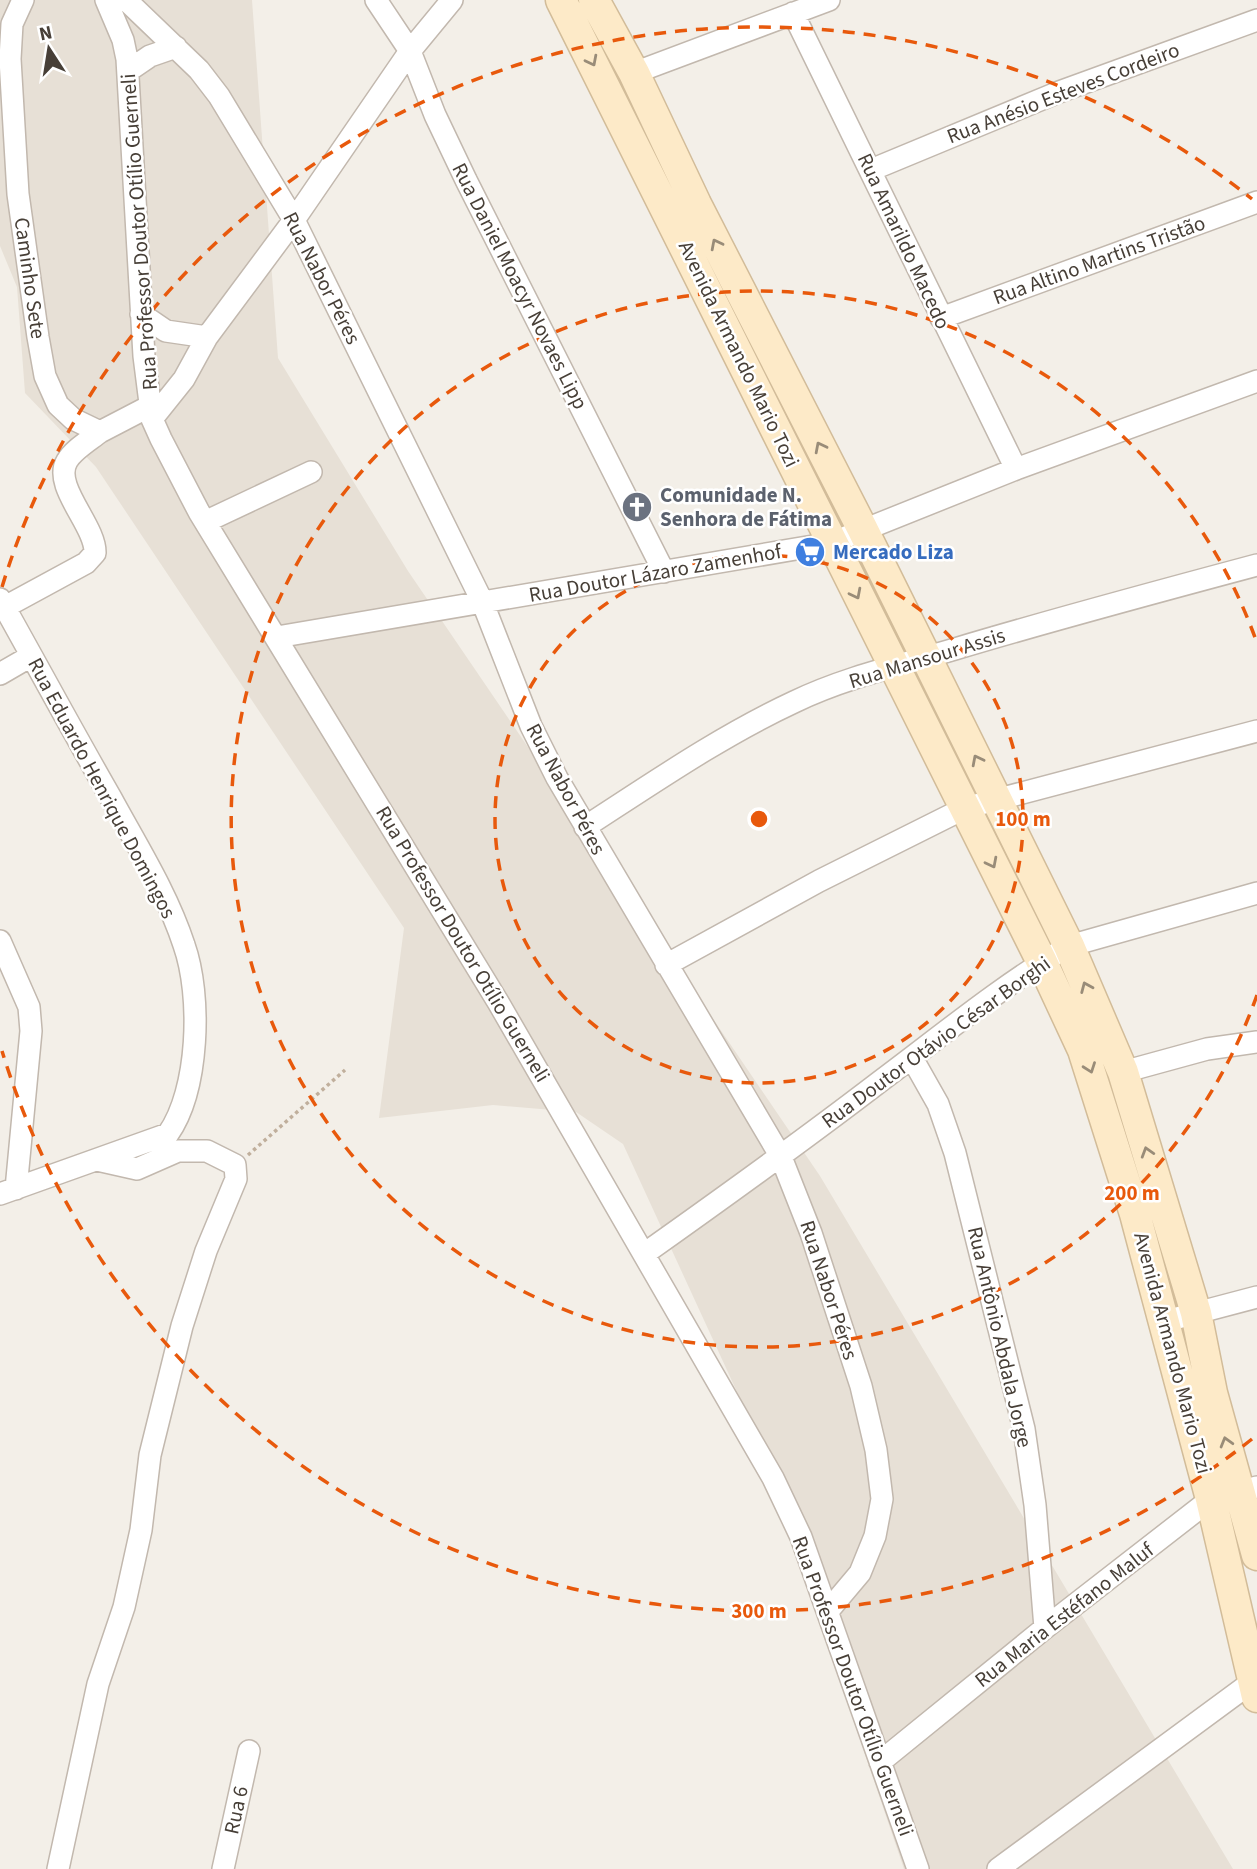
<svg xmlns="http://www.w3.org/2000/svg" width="1257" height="1869" font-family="'Source Sans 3',sans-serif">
<rect width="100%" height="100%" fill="#f3efe8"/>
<path fill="#e7e0d6" d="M 0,0 L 252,0 L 278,358 L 408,571 L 820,1176 L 1233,1869 L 904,1869 L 755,1431 L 623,1144 L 576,1112 L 493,1105 L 379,1118 L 404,928 L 96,467 L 25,393 L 17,287 L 0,246 Z"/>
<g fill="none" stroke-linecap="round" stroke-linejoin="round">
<g stroke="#c2b8ae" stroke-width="24">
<path id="street" d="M 23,0 L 12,24 L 10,59 L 18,194 L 38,337 L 45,376 L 58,405 L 73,419 L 100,432 L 150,406
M 106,0 L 123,40 L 127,59 L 144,356 L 152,419 L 161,439 L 199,512 L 498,1002 L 773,1478 L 801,1537 L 918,1869
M 126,0 L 199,70 L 219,96 L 294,220 L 482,601 L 531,726 L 557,778 L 781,1157 L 811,1233 L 861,1386 L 876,1450 L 882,1499 L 875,1536 L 860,1573 L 828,1611
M 376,0 L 410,51 L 435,115 L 466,180 L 664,572
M 793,13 L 1016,469
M 128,71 L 150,56 L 176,47
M 634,73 L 829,0
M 871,170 L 1059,92 L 1257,20
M 141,314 L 166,331 L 207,337
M 941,318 L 1257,202
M 152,419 L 184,379 L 207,337 L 294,220 L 410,51 L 452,0
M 207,521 L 311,472
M 0,599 C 37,665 73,732 111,798 C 137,846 167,893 184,945 C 202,996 199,1090 168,1134 L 0,1194
M 5,607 L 86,563 L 95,553 C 96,526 52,486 67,461 C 73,450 90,440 100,432
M 277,637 L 831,543 L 1016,469 L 1257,381
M 0,674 L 31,656
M 585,827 C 653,783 721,736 794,702 C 846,677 901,665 955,649 C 1055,619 1156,592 1257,565
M 0,941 L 29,1007 L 31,1031 L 16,1189
M 666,965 L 819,881 L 965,808 L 1257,731
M 912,1058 L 938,1104 L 955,1153 L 1024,1429 L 1035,1505 L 1045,1628
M 1123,1072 L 1207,1049 L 1257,1042
M 644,1254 C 723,1198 801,1142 878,1083 C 941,1036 1001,986 1069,946 L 1257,893
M 1166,1321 L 1257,1297
M 880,1762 L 1045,1628 L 1211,1499 L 1257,1487
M 58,1869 L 98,1684 L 124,1607 L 141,1530 L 150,1455 L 182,1326 L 206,1251 L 236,1179 L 235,1165 L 207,1151 L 178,1151 L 137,1169 L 97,1160
M 223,1869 L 249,1751
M 998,1869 L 1252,1682"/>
</g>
<g stroke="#d2bc99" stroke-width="33">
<path id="secondary" d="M 561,0 L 1042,962 L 1083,1050 L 1135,1214 L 1211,1499 L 1257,1697
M 594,0 L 634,73 L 696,204 L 862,528 L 1069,946 L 1123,1072 L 1196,1313 L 1212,1393 L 1257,1555"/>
</g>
<path stroke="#c0af9c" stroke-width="3.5" stroke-dasharray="3.5 3.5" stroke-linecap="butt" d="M 248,1155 L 345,1070"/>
<use href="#street" stroke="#fff" stroke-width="21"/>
<use href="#secondary" stroke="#fdeac8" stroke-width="30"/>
</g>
<defs><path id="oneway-chevron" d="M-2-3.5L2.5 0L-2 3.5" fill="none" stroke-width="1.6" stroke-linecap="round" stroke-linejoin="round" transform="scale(1.75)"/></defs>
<g stroke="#998c78">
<use href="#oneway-chevron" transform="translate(592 61) rotate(63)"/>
<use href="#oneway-chevron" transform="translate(716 244) rotate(-117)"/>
<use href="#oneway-chevron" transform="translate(820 447) rotate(-117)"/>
<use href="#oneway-chevron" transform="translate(856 594) rotate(63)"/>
<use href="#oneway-chevron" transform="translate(977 760) rotate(-117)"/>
<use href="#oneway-chevron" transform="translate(992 863) rotate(63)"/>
<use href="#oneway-chevron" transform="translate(1086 987) rotate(-113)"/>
<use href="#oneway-chevron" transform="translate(1090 1068) rotate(70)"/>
<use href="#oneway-chevron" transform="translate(1147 1152) rotate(-107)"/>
<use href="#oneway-chevron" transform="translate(1226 1442) rotate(-106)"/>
</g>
<g fill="none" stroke="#e8590c" stroke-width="3.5" stroke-dasharray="12 9">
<circle cx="759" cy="819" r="264"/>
<path d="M1257 995A528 528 0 1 1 1257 643"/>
<path d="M1252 1439A792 792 0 0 1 2 1051M2 587A792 792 0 0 1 1252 199"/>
</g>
<defs>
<g id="church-disc" transform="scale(1.575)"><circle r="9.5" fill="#6b7280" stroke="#fff"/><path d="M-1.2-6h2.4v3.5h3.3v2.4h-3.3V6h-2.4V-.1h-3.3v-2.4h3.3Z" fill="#fff"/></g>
<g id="supermarket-disc" transform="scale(1.575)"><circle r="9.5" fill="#3f7fe0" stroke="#fff"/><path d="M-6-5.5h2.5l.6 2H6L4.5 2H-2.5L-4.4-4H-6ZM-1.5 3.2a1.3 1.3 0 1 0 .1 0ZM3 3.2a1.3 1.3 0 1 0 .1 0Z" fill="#fff"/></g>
</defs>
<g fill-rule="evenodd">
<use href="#church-disc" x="637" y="507"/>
<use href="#supermarket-disc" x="810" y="552"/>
</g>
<g text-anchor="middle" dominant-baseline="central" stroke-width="5" stroke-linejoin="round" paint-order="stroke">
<g font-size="21" fill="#473f37" stroke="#fff">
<text transform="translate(1063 93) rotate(-21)">Rua Anésio Esteves Cordeiro</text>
<text transform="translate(139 232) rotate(-94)">Rua Professor Doutor Otílio Guerneli</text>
<text transform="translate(904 241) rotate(65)">Rua Amarildo Macedo</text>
<text transform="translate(1099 260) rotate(-20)">Rua Altino Martins Tristão</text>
<text transform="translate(30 278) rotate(82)">Caminho Sete</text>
<text transform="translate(322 278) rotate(63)">Rua Nabor Péres</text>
<text transform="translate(520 286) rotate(63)">Rua Daniel Moacyr Novaes Lipp</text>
<text transform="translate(739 354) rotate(64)">Avenida Armando Mario Tozi</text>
<text transform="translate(655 573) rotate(-10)">Rua Doutor Lázaro Zamenhof</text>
<text transform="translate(927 658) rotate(-17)">Rua Mansour Assis</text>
<text transform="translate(102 788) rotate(62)">Rua Eduardo Henrique Domingos</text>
<text transform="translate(566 789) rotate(62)">Rua Nabor Péres</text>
<text transform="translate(463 944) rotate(59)">Rua Professor Doutor Otílio Guerneli</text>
<text transform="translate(936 1042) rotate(-36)">Rua Doutor Otávio César Borghi</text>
<text transform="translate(829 1290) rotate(72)">Rua Nabor Péres</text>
<text transform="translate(1000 1337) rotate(77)">Rua Antônio Abdala Jorge</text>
<text transform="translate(1173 1353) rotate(75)">Avenida Armando Mario Tozi</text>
<text transform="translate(1064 1615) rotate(-38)">Rua Maria Estéfano Maluf</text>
<text transform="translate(853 1686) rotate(70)">Rua Professor Doutor Otílio Guerneli</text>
<text transform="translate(236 1810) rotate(-78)">Rua 6</text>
</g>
<g font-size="21" font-weight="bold" fill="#5b616d" stroke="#fff" text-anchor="start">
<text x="660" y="495">Comunidade N.<tspan x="660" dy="24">Senhora de Fátima</tspan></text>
</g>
<g font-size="21" font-weight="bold" fill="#366cbe" stroke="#fff" text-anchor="start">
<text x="833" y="552">Mercado Liza</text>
</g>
</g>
<circle cx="759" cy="819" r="10" fill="#e8590c" stroke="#fff" stroke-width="3.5"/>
<g font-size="21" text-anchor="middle" font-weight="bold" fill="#e8590c" stroke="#fff" stroke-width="5" stroke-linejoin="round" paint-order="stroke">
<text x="1023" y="826">100 m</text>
<text x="1132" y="1200">200 m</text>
<text x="759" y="1618">300 m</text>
</g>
<g transform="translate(49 49) rotate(348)" stroke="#ffffff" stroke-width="5" paint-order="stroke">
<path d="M0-5L12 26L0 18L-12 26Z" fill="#473f37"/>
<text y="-10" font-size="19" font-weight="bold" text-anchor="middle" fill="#473f37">N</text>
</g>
</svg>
